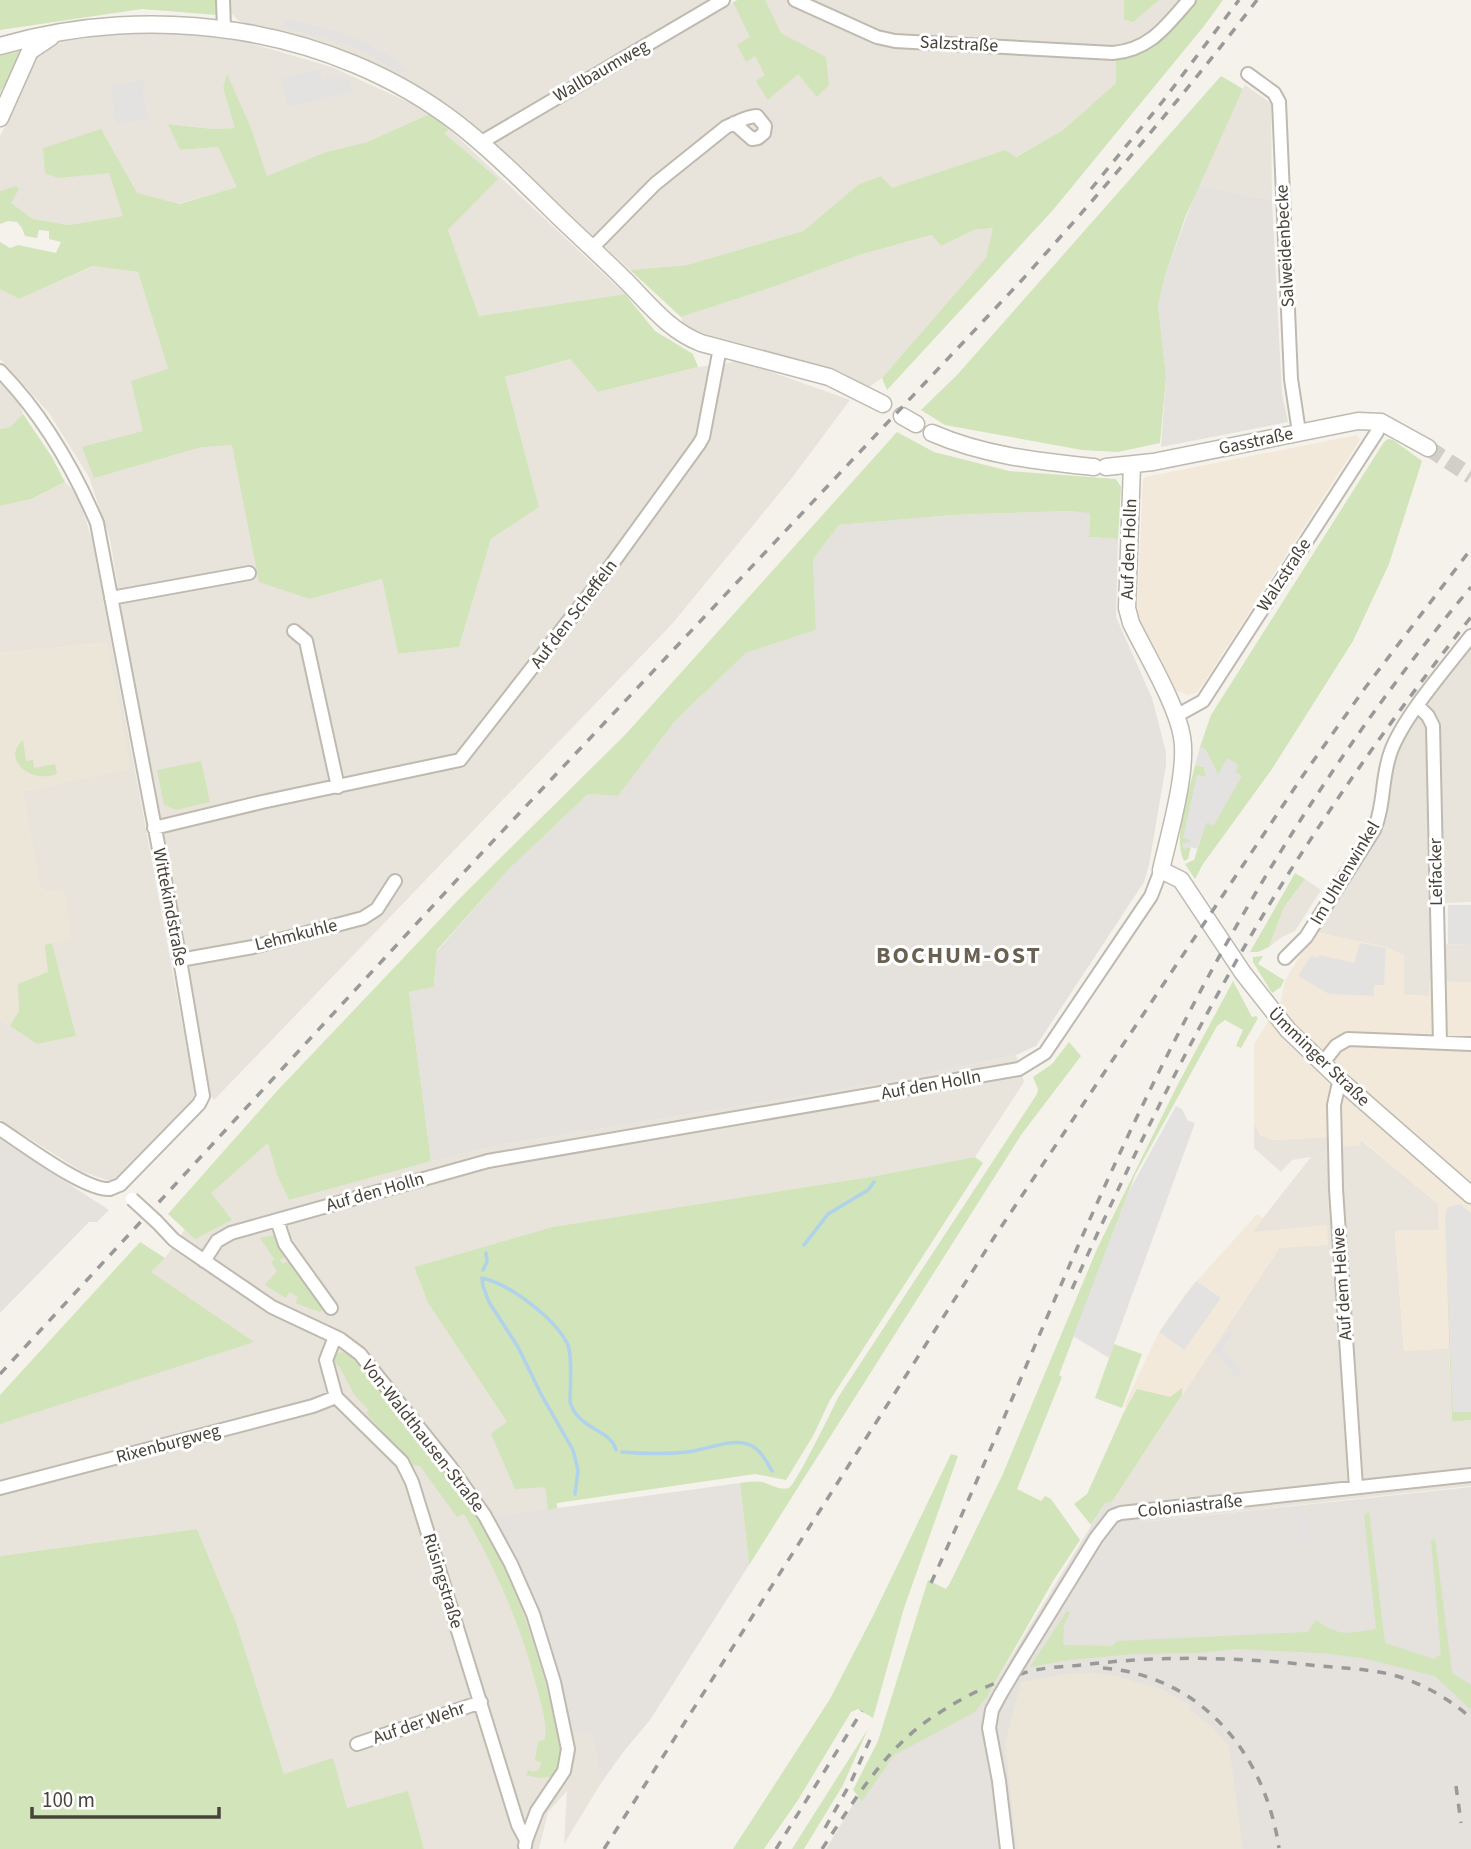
<svg xmlns="http://www.w3.org/2000/svg" width="1471" height="1849" font-family="'Source Sans 3',sans-serif">
<rect width="100%" height="100%" fill="#f5f2ec"/>
<path fill="#e8e4db" d="M 228,0 L 709,0 L 487,136 L 449,105 L 346,53 L 239,21 L 229,11 Z
M 738,0 L 1196,0 L 1168,34 L 1138,53 L 1116,83 L 1063,130 L 1015,157 L 1005,150 L 892,189 L 881,176 L 859,184 L 803,231 L 687,265 L 630,270 L 492,144 L 634,56 Z
M 154,30 L 233,38 L 332,67 L 432,113 L 625,294 L 479,316 L 448,230 L 497,179 L 443,132 L 432,113 L 367,142 L 326,152 L 267,176 L 227,75 L 223,88 L 236,128 L 213,129 L 169,124 L 180,150 L 218,147 L 238,187 L 148,212 L 69,225 L 33,219 L 10,203 L 19,189 L 0,191 L 0,136 L 10,117 L 24,74 L 36,53 L 55,40 Z
M 1245,85 L 1271,103 L 1272,200 L 1198,185 Z
M 994,228 L 986,258 L 882,378 L 869,387 L 837,370 L 684,328 L 681,317 L 776,286 L 859,255 L 933,235 L 941,246 L 974,230 Z
M 94,266 L 138,272 L 168,369 L 216,408 L 310,599 L 382,579 L 398,654 L 459,647 L 491,539 L 539,507 L 505,377 L 570,359 L 598,392 L 698,367 L 725,364 L 738,360 L 850,400 L 791,479 L 672,624 L 214,1100 L 211,1096 L 160,815 L 138,713 L 110,539 L 89,477 L 49,413 L 0,359 L 0,289 L 19,299 Z
M 0,383 L 19,401 L 23,414 L 10,427 L 0,429 Z
M 65,482 L 78,495 L 92,540 L 195,1092 L 192,1101 L 117,1178 L 109,1181 L 81,1171 L 0,1120 L 0,1020 L 37,1044 L 76,1036 L 52,943 L 63,889 L 47,892 L 40,886 L 22,791 L 130,768 L 106,643 L 0,653 L 0,506 L 33,499 Z
M 1471,647 L 1471,902 L 1444,903 L 1444,944 L 1471,945 L 1471,982 L 1429,982 L 1430,996 L 1404,995 L 1316,930 L 1388,797 L 1394,762 L 1400,746 L 1432,697 Z
M 1305,879 L 1321,890 L 1295,931 L 1282,937 L 1269,947 L 1284,907 Z
M 1016,1055 L 1024,1082 L 975,1157 L 870,1177 L 552,1227 L 414,1267 L 428,1303 L 507,1422 L 545,1486 L 548,1510 L 493,1517 L 591,1731 L 601,1783 L 564,1844 L 567,1791 L 548,1812 L 539,1849 L 424,1849 L 408,1792 L 347,1808 L 284,1775 L 236,1622 L 197,1529 L 0,1556 L 0,1417 L 165,1258 L 210,1193 L 268,1143 L 277,1175 L 289,1200 L 413,1165 L 506,1144 L 893,1081 Z
M 1254,1123 L 1260,1135 L 1274,1140 L 1328,1137 L 1360,1139 L 1438,1204 L 1439,1230 L 1395,1231 L 1404,1351 L 1449,1348 L 1452,1422 L 1471,1420 L 1471,1486 L 1143,1522 L 1112,1502 L 1279,1248 L 1328,1244 L 1252,1232 L 1311,1157 L 1292,1160 L 1281,1172 L 1254,1148 Z"/>
<path fill="#f3e9da" d="M 1357,435 L 1360,440 L 1202,686 L 1196,693 L 1188,695 L 1175,690 L 1137,613 L 1143,480 L 1145,477 Z
M 1316,930 L 1321,933 L 1387,947 L 1404,955 L 1404,995 L 1429,996 L 1429,981 L 1471,982 L 1471,1420 L 1452,1422 L 1449,1348 L 1404,1351 L 1395,1231 L 1439,1230 L 1438,1204 L 1361,1139 L 1360,1145 L 1342,1147 L 1328,1137 L 1274,1140 L 1260,1135 L 1254,1123 L 1254,1044 L 1281,1001 L 1285,980 Z
M 1257,1214 L 1263,1218 L 1253,1232 L 1327,1225 L 1328,1245 L 1279,1248 L 1182,1395 L 1182,1390 L 1142,1418 L 1124,1406 L 1159,1332 L 1186,1293 Z"/>
<path fill="#e5e1dd" d="M 1198,185 L 1272,200 L 1282,394 L 1288,422 L 1161,447 L 1166,377 L 1158,305 L 1165,276 Z
M 1070,511 L 1090,512 L 1089,537 L 1118,539 L 1116,617 L 1152,698 L 1166,752 L 1166,765 L 1149,865 L 1144,882 L 1036,1046 L 1016,1055 L 893,1081 L 506,1144 L 431,1161 L 409,992 L 434,987 L 437,951 L 509,869 L 588,794 L 618,796 L 675,721 L 746,653 L 816,630 L 813,559 L 839,525 L 952,515 Z
M 0,1139 L 109,1210 L 97,1222 L 89,1222 L 0,1313 Z
M 740,1483 L 749,1565 L 650,1720 L 624,1751 L 601,1783 L 591,1731 L 573,1733 L 555,1664 L 492,1517 Z
M 1471,1487 L 1471,1849 L 826,1849 L 857,1798 L 894,1755 L 988,1695 L 1105,1503 L 1112,1502 L 1143,1522 Z"/>
<path fill="#ece6d8" d="M 107,643 L 131,769 L 22,791 L 40,886 L 47,892 L 63,888 L 72,938 L 52,944 L 76,1036 L 37,1044 L 0,1020 L 0,653 Z
M 1092,1673 L 1116,1676 L 1161,1689 L 1192,1706 L 1188,1708 L 1209,1725 L 1229,1746 L 1243,1849 L 1017,1849 L 1005,1744 L 1021,1682 L 1067,1674 Z"/>
<path fill="#d1e4ba" d="M 0,0 L 216,0 L 217,15 L 142,9 L 0,30 Z
M 738,0 L 765,0 L 781,33 L 826,57 L 829,85 L 817,97 L 798,74 L 768,100 L 756,81 L 765,75 L 755,56 L 746,62 L 737,45 L 750,37 L 733,2 Z
M 1124,0 L 1159,0 L 1133,22 L 1124,19 Z
M 1196,0 L 1223,0 L 1204,26 L 1053,210 L 887,390 L 882,378 L 986,258 L 993,228 L 974,230 L 941,246 L 932,235 L 859,255 L 776,286 L 681,317 L 630,270 L 687,265 L 803,231 L 859,184 L 881,176 L 892,188 L 1005,150 L 1016,157 L 1063,130 L 1116,83 L 1116,60 C 1157,47 1170,32 1196,0 Z
M 25,49 L 0,93 L 0,55 Z
M 227,74 L 251,128 L 267,176 L 326,152 L 367,142 L 432,113 L 448,130 L 444,133 L 498,179 L 448,230 L 479,316 L 625,294 L 655,331 L 693,354 L 698,367 L 598,392 L 570,359 L 505,377 L 539,507 L 491,539 L 459,647 L 398,654 L 382,579 L 310,599 L 259,582 L 232,445 L 201,447 L 94,478 L 82,447 L 143,431 L 131,381 L 168,369 L 138,272 L 93,266 L 19,299 L 0,289 L 0,242 L 10,248 L 18,245 L 56,253 L 61,242 L 49,239 L 49,231 L 39,230 L 37,238 L 25,236 L 22,228 L 17,222 L 8,221 L 0,224 L 0,191 L 16,186 L 19,189 L 11,203 L 33,219 L 69,225 L 123,216 L 109,173 L 58,178 L 45,173 L 43,148 L 101,129 L 137,193 L 179,204 L 237,187 L 218,147 L 180,150 L 168,124 L 213,129 L 235,128 L 223,88 Z
M 1221,76 L 1243,89 L 1186,215 L 1165,276 L 1158,305 L 1166,377 L 1160,443 L 1118,452 L 1082,450 L 945,425 L 921,410 L 958,374 Z
M 23,414 L 52,457 L 65,482 L 32,499 L 0,506 L 0,429 L 10,427 Z
M 897,432 L 934,452 L 1009,471 L 1116,479 L 1121,487 L 1118,539 L 1089,537 L 1090,513 L 1070,511 L 952,515 L 839,525 L 813,559 L 816,630 L 746,653 L 675,721 L 618,796 L 588,794 L 509,869 L 437,950 L 434,987 L 409,992 L 431,1161 L 289,1200 L 277,1175 L 268,1143 L 211,1193 L 232,1220 L 195,1239 L 168,1214 L 278,1090 L 465,893 L 625,735 Z
M 1388,439 L 1393,440 L 1422,461 L 1389,564 L 1353,641 L 1272,769 L 1203,864 L 1195,879 L 1185,864 L 1194,860 L 1206,822 L 1214,825 L 1218,775 L 1205,749 L 1200,747 L 1211,715 L 1384,442 Z
M 23,740 L 26,761 L 33,760 L 34,768 L 55,764 L 57,774 C 30,784 1,759 23,740 Z
M 201,761 L 210,802 L 176,810 L 164,805 L 157,770 Z
M 1195,765 L 1204,767 L 1207,778 L 1197,775 L 1192,841 L 1188,859 L 1184,861 C 1172,838 1190,790 1195,765 Z
M 1295,873 L 1305,879 L 1284,907 L 1269,947 L 1258,952 L 1250,952 Z
M 52,943 L 76,1036 L 37,1044 L 10,1026 L 19,1011 L 18,984 L 48,972 L 45,945 Z
M 1263,956 L 1258,964 L 1284,980 L 1281,987 L 1272,993 L 1253,962 L 1253,957 Z
M 1233,981 L 1252,1017 L 1256,1016 L 1258,1018 L 1241,1048 L 1236,1046 L 1243,1030 L 1225,1020 L 1217,1026 L 1135,1175 L 1059,1375 L 1062,1377 L 1017,1489 L 1041,1501 L 1045,1496 L 1051,1499 L 1080,1540 L 1053,1581 L 988,1695 L 975,1712 L 894,1755 L 862,1801 L 853,1790 L 878,1741 L 928,1580 L 946,1589 L 950,1583 L 1002,1476 L 1097,1249 L 1178,1084 Z
M 1069,1042 L 1081,1056 L 1021,1135 L 749,1565 L 740,1483 C 747,1482 754,1481 762,1482 C 770,1484 780,1491 789,1488 C 795,1486 833,1408 839,1396 L 1037,1094 L 1038,1089 L 1033,1077 L 1052,1064 Z
M 975,1157 L 983,1163 L 830,1400 L 813,1436 L 786,1480 L 755,1474 L 557,1503 L 557,1508 L 548,1510 L 545,1487 L 515,1489 L 491,1434 L 507,1422 L 428,1303 L 414,1267 L 552,1227 L 870,1177 Z
M 1445,1217 L 1453,1411 L 1471,1412 L 1471,1420 L 1452,1422 Z
M 274,1235 L 286,1256 L 280,1260 L 282,1264 L 290,1260 L 324,1309 L 320,1312 L 295,1303 L 298,1297 L 289,1292 L 286,1298 L 265,1285 L 277,1271 L 271,1262 L 274,1259 L 260,1238 Z
M 140,1242 L 165,1258 L 151,1272 L 254,1342 L 0,1424 L 0,1395 Z
M 1114,1344 L 1142,1354 L 1122,1408 L 1095,1398 Z
M 343,1352 L 354,1358 L 365,1370 C 381,1391 397,1412 413,1433 C 432,1457 453,1479 469,1504 C 518,1581 544,1664 561,1753 L 561,1760 L 554,1776 L 540,1778 L 526,1775 L 528,1770 L 533,1772 L 538,1770 L 542,1763 L 535,1760 L 538,1742 L 545,1739 C 547,1723 542,1707 538,1692 C 522,1628 497,1570 464,1514 L 457,1517 L 420,1466 L 412,1465 L 366,1413 L 369,1410 L 355,1396 L 339,1366 L 332,1362 L 337,1353 Z
M 1182,1388 L 1182,1395 L 1112,1502 L 1105,1503 L 1091,1525 L 1074,1504 L 1087,1494 L 1124,1412 L 1137,1389 L 1170,1397 Z
M 951,1454 L 958,1456 L 904,1608 L 873,1718 L 858,1709 L 851,1712 L 798,1800 L 764,1849 L 733,1849 L 830,1699 L 874,1614 Z
M 1369,1512 L 1385,1643 L 1434,1659 L 1441,1654 L 1431,1540 L 1435,1539 L 1452,1673 L 1471,1685 L 1471,1710 L 1435,1676 L 1362,1658 L 1321,1653 L 1235,1649 L 1198,1653 L 1134,1654 L 1069,1660 L 1030,1667 L 1067,1611 L 1070,1613 L 1064,1625 L 1063,1645 L 1112,1646 L 1118,1641 L 1308,1632 L 1316,1620 C 1341,1638 1347,1633 1376,1629 L 1364,1515 Z
M 197,1529 L 236,1622 L 284,1774 L 333,1758 L 347,1808 L 408,1791 L 424,1849 L 0,1849 L 0,1556 Z
M 868,1729 L 843,1785 L 804,1849 L 792,1849 Z"/>
<path fill="#e4e2e0" d="M 288,19 L 339,32 L 367,43 L 392,57 L 408,70 L 398,73 L 371,56 L 351,46 L 328,38 L 281,28 L 283,22 Z
M 319,69 L 322,80 L 338,76 L 350,81 L 353,92 L 288,107 L 281,78 Z
M 144,80 L 143,92 L 148,119 L 115,124 L 111,86 Z
M 1200,747 L 1205,749 L 1218,774 L 1227,758 L 1239,765 L 1235,772 L 1242,776 L 1214,825 L 1206,823 L 1197,849 L 1191,847 L 1184,849 L 1182,844 L 1191,841 L 1183,838 L 1197,775 L 1207,777 L 1204,767 L 1195,765 Z
M 1448,905 L 1471,905 L 1471,945 L 1448,944 Z
M 1360,943 L 1386,948 L 1384,985 L 1374,985 L 1374,996 L 1329,994 L 1298,976 L 1311,956 L 1318,958 L 1319,955 L 1354,963 Z
M 1176,1106 L 1182,1109 L 1188,1121 L 1195,1123 L 1109,1358 L 1073,1336 L 1129,1191 Z
M 1460,1204 L 1471,1213 L 1471,1412 L 1453,1412 L 1445,1217 L 1447,1207 Z
M 1196,1281 L 1221,1298 L 1184,1350 L 1159,1332 Z
M 1234,1331 L 1222,1349 L 1242,1371 L 1237,1378 L 1214,1351 L 1228,1332 Z
M 1305,1507 L 1309,1543 L 1299,1544 L 1295,1508 Z"/>
<g fill="none" stroke-linecap="round" stroke-linejoin="round">
<path stroke="#b0d2ea" stroke-width="3.5" d="M 804,1245 L 828,1214 L 868,1190 L 874,1182
M 483,1270 L 487,1262 L 486,1253
M 622,1452 C 644,1454 666,1454 688,1452 C 706,1450 735,1436 752,1446 C 761,1451 767,1462 772,1471
M 575,1494 L 578,1470 L 573,1450 L 542,1396 L 518,1347 L 489,1302 L 483,1286 L 482,1278 C 510,1284 554,1318 567,1343 C 573,1354 570,1388 570,1402 C 578,1430 611,1429 616,1450"/>
<path stroke="#d2cfc8" stroke-width="16" stroke-dasharray="16 8" stroke-linecap="butt" d="M 1428,448 L 1471,476"/>
<g stroke="#bfbab0" stroke-width="16">
<path id="minor" d="M 223,0 L 224,28
M 795,0 L 877,37 L 895,41 L 1113,53 C 1150,50 1166,26 1189,0
M 1248,74 L 1274,93 L 1279,102 L 1291,379 L 1299,432
M 480,143 L 723,0
M 592,248 L 655,184 L 726,127 C 736,123 746,116 757,116 L 765,126 L 764,133 L 758,138 L 752,139 L 734,123
M 0,371 C 43,415 73,467 97,523 L 180,960 L 203,1096 L 199,1104 L 120,1185 C 119,1185 110,1189 110,1189 C 85,1191 22,1143 0,1129
M 111,598 L 249,573
M 294,631 L 306,641 L 338,787
M 1418,706 L 1428,716 L 1433,726 L 1440,1043
M 1176,716 L 1203,701 L 1377,432 L 1381,422
M 154,828 L 262,802 L 460,760 L 596,586 L 699,444 L 703,437 L 720,348
M 1285,958 L 1306,937 L 1374,830 C 1385,805 1381,777 1391,751 C 1404,716 1447,667 1471,636
M 180,960 L 253,947 L 363,918 L 377,909 L 395,881
M 1322,1064 L 1336,1046 L 1348,1039 L 1471,1044
M 1342,1082 L 1338,1087 L 1334,1105 L 1336,1189 L 1356,1487
M 277,1220 L 285,1244 L 331,1308
M 157,1222 L 174,1240 L 272,1307 L 340,1339 L 360,1354 L 452,1469 L 485,1516 L 511,1564 L 533,1614 L 554,1682 L 568,1749 L 564,1771 L 537,1811 L 526,1840
M 204,1261 L 217,1241 L 231,1233 L 488,1161 L 1019,1069 L 1045,1053 L 1151,896 L 1161,870
M 335,1337 L 326,1360 L 336,1397 L 402,1462 L 412,1482 L 518,1825 L 526,1840 L 525,1846
M 0,1488 L 313,1406 L 336,1397
M 1019,1663 L 1096,1538 L 1113,1516 L 1121,1513 L 1471,1475
M 1000,1695 L 992,1710 L 989,1728 L 999,1781 L 1007,1849
M 357,1744 L 481,1702"/>
</g>
<g stroke="#bfbab0" stroke-width="19">
<path id="tertiary" d="M 0,46 C 152,1 331,26 458,124 C 495,153 529,188 563,221 C 584,241 605,260 625,280 C 649,304 668,330 701,343 L 829,377 L 883,404
M 0,118 L 30,51 L 51,37
M 902,416 L 916,424
M 932,433 C 985,456 1038,461 1094,467
M 1132,465 L 1127,608 L 1131,623 C 1146,654 1177,705 1182,737 C 1188,770 1169,835 1161,870 L 1181,880 L 1243,973 L 1288,1030 L 1342,1082 L 1471,1195
M 1106,467 L 1153,462 L 1358,421 L 1381,422 L 1428,448"/>
</g>
<use href="#minor" stroke="#fff" stroke-width="12"/>
<use href="#tertiary" stroke="#fff" stroke-width="16"/>
<path stroke="#999" stroke-width="3.5" stroke-dasharray="9 9" stroke-linecap="butt" d="M 1091,189 L 1163,101 L 1239,0
M 1072,1289 C 1136,1148 1205,1007 1287,876 C 1344,786 1405,701 1471,617
M 0,1374 L 479,856 L 1021,281 C 1103,190 1182,98 1257,0
M 931,1583 C 1013,1405 1083,1220 1172,1046 C 1254,883 1354,727 1471,587
M 1103,1668 C 1202,1676 1265,1754 1279,1848
M 1456,1786 L 1461,1823
M 825,1828 L 850,1784 L 873,1733
M 604,1849 L 995,1236 L 1304,774 L 1365,688 L 1471,549
M 776,1849 L 862,1711
M 822,1849 C 856,1798 888,1743 942,1711 C 967,1695 996,1681 1024,1673 C 1042,1667 1063,1667 1082,1665 C 1161,1655 1240,1657 1319,1666 C 1344,1668 1369,1669 1393,1675 C 1422,1683 1448,1698 1471,1718"/>
<g stroke="#bfbab0" stroke-width="16" stroke-linecap="butt">
<path id="minor-bridge" d="M 132,1199 L 157,1222
M 1000,1695 L 1019,1663"/>
</g>
<use href="#minor-bridge" stroke="#fff" stroke-width="12"/>
</g>
<g text-anchor="middle" dominant-baseline="central" stroke-width="6" stroke-linejoin="round" paint-order="stroke">
<g font-size="18" fill="#48433a" stroke="#fff">
<text transform="translate(959 44) rotate(3)">Salzstraße</text>
<text transform="translate(601 71) rotate(-30)">Wallbaumweg</text>
<text transform="translate(1285 246) rotate(-93)">Salweidenbecke</text>
<text transform="translate(1256 441) rotate(-12)">Gasstraße</text>
<text transform="translate(1129 549) rotate(-88)">Auf den Holln</text>
<text transform="translate(1284 575) rotate(-57)">Walzstraße</text>
<text transform="translate(574 614) rotate(-53)">Auf den Scheffeln</text>
<text transform="translate(1436 872) rotate(-91)">Leifacker</text>
<text transform="translate(1345 873) rotate(-59)">Im Uhlenwinkel</text>
<text transform="translate(170 907) rotate(79)">Wittekindstraße</text>
<text transform="translate(296 935) rotate(-14)">Lehmkuhle</text>
<text transform="translate(1319 1057) rotate(44)">Ümminger Straße</text>
<text transform="translate(931 1085) rotate(-10)">Auf den Holln</text>
<text transform="translate(375 1192) rotate(-16)">Auf den Holln</text>
<text transform="translate(1342 1284) rotate(-94)">Auf dem Helwe</text>
<text transform="translate(423 1436) rotate(52)">Von-Waldthausen-Straße</text>
<text transform="translate(168 1444) rotate(-15)">Rixenburgweg</text>
<text transform="translate(1190 1506) rotate(-6)">Coloniastraße</text>
<text transform="translate(443 1581) rotate(73)">Rüsingstraße</text>
<text transform="translate(419 1723) rotate(-19)">Auf der Wehr</text>
</g>
<g font-size="24" font-weight="bold" letter-spacing="2" fill="#6a6153" stroke="#fff">
<text x="959" y="955">BOCHUM-OST</text>
</g>
</g>
<path d="M32 1807v10h187v-10" fill="none" stroke="#48433a" stroke-width="3.5"/>
<text x="42" y="1807" font-size="21" fill="#48433a" stroke="#ffffff" stroke-width="5" paint-order="stroke">100 m</text>
</svg>
